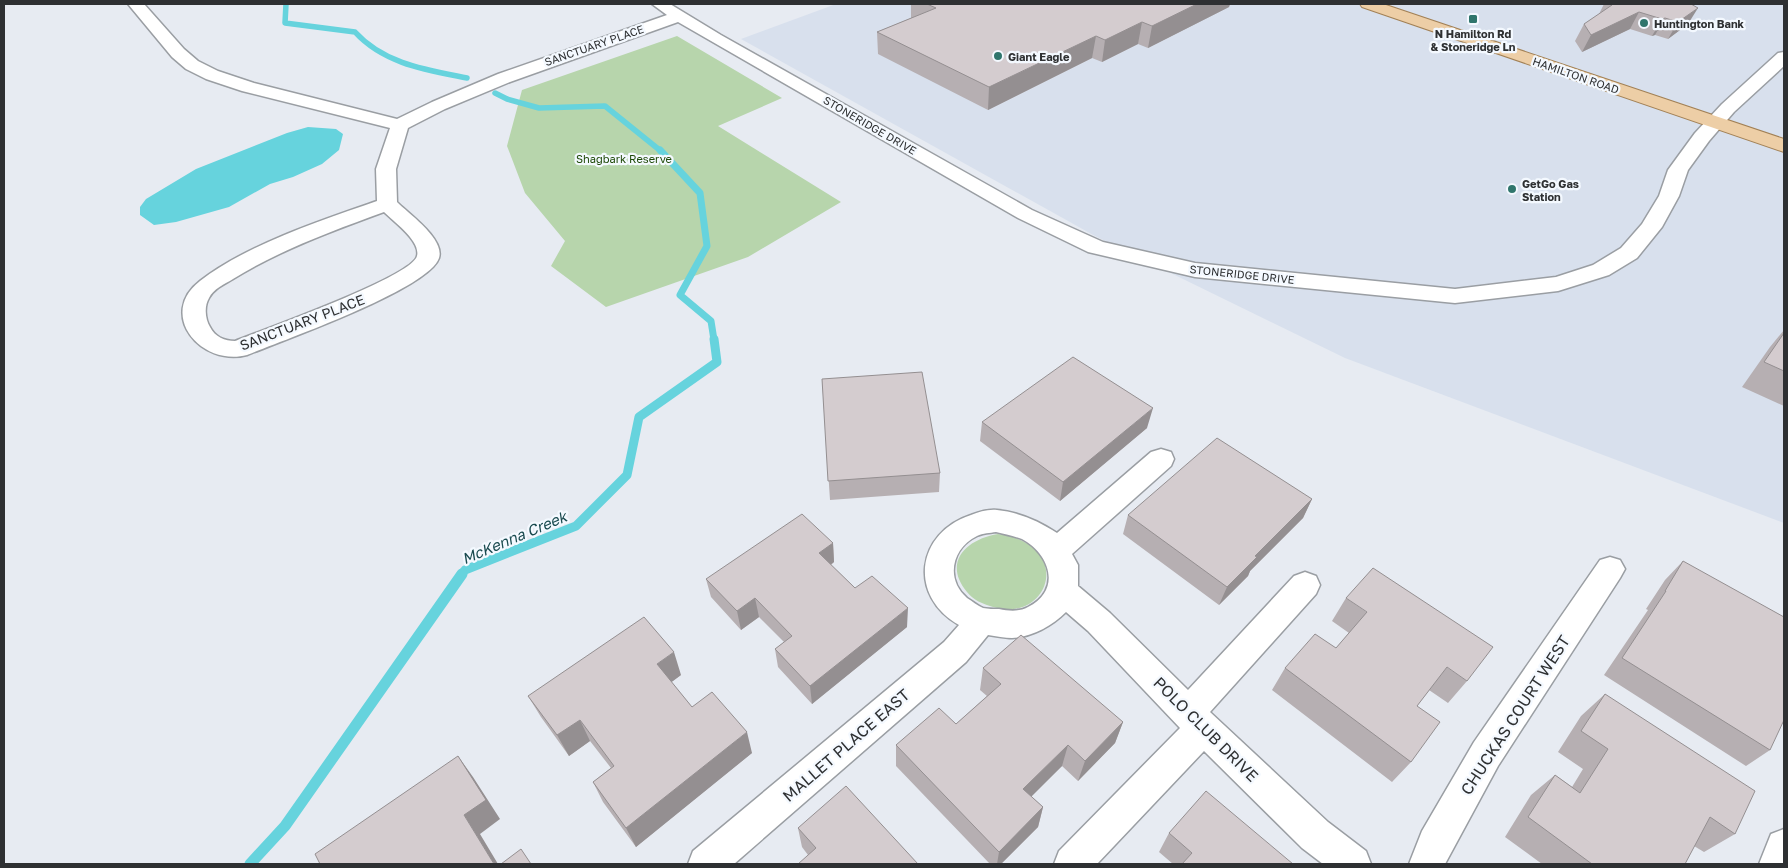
<svg xmlns="http://www.w3.org/2000/svg" width="1788" height="868" font-family="'Golos Text',sans-serif">
<rect width="100%" height="100%" fill="#e7ebf2"/>
<path fill="#d8e0ed" d="M 836,4 L 1784,4 L 1784,523 L 1345,358 L 1095,236 L 741,39 Z"/>
<path fill="#b7d5ac" d="M 677,36 L 782,98 L 718,126 L 841,202 L 748,257 L 606,307 L 551,266 L 565,241 L 525,193 L 507,146 L 522,90 Z
M 998,534 C 1075,544 1050,624 993,607 C 983,604 973,600 967,592 C 942,562 967,539 998,534 Z"/>
<path fill="#66d3dd" d="M 308,127 L 336,129 L 343,134 L 339,150 L 322,164 L 293,177 L 270,184 L 229,207 L 176,222 L 154,225 L 140,215 L 140,207 L 146,199 L 196,169 L 287,133 Z"/>
<g fill="none" stroke-linecap="round" stroke-linejoin="round">
<path stroke="#66d3dd" stroke-width="5.5" d="M 286,4 L 285,23 L 355,32 C 384,64 427,70 467,78
M 495,93 L 507,99 L 539,108 L 605,106 L 662,152"/>
<path stroke="#66d3dd" stroke-width="7" d="M 660,150 L 700,193 L 707,246 L 680,295 L 711,321 L 714,340"/>
<path stroke="#66d3dd" stroke-width="9" d="M 461,575 L 465,570 L 576,526 L 627,475 L 639,417 L 717,362 L 714,339"/>
<path stroke="#66d3dd" stroke-width="11" d="M 250,864 L 285,826 L 462,574"/>
<g stroke="#9a9ea3" stroke-width="3">
<path id="street" d="M 128,4 L 144,4 L 184,49 L 198,61 L 218,71 L 254,83 L 397,119 L 432,102 L 498,74 L 667,15 L 652,4 L 670,4 L 721,35 L 1032,210 L 1103,242 L 1195,263 L 1455,289 L 1556,277 L 1593,265 L 1621,248 L 1642,224 L 1659,196 L 1668,170 L 1695,133 L 1722,104 L 1778,53 L 1784,52 L 1784,66 L 1734,112 L 1709,141 L 1688,170 L 1679,196 L 1662,227 L 1637,258 L 1609,275 L 1558,291 L 1455,303 L 1195,277 L 1088,252 L 1018,218 L 678,22 L 510,82 L 445,109 L 408,128 L 396,169 L 397,202 C 409,214 445,239 439,258 C 429,289 281,341 247,355 C 201,367 157,314 200,281 C 246,245 322,220 377,201 L 376,169 L 390,128 L 242,91 L 206,79 L 186,69 L 172,57 ZM 384,212 C 394,222 421,241 417,256 C 412,277 262,330 235,341 C 225,341 215,337 210,327 C 205,319 204,306 209,298 C 213,289 225,284 233,279 C 280,250 332,231 384,212 Z
M 1161,449 L 1171,452 L 1174,459 L 1171,466 L 1072,554 L 1078,565 L 1078,586 L 1110,613 L 1188,690 L 1294,576 L 1305,572 L 1316,576 L 1320,585 L 1316,594 L 1210,712 L 1328,822 L 1366,851 L 1371,864 L 1323,864 L 1302,848 L 1204,751 L 1097,864 L 1054,864 L 1059,851 L 1180,728 L 1088,631 L 1066,612 C 1052,626 1032,637 1012,638 C 1005,638 996,636 988,635 L 966,662 L 734,864 L 688,864 L 693,851 L 944,642 L 959,625 C 908,596 916,533 971,515 C 979,512 988,509 997,510 C 1018,512 1039,521 1057,533 L 1151,452 ZM 996,532 C 1004,534 1014,536 1022,539 C 1050,554 1062,590 1028,607 C 1019,612 1009,611 999,609 C 994,609 988,609 983,608 C 978,606 972,601 967,598 C 945,579 952,548 977,536 C 983,533 990,533 996,532 Z
M 1610,557 L 1620,560 L 1625,569 L 1620,578 L 1498,766 L 1445,864 L 1409,864 L 1422,831 L 1474,742 L 1600,560 Z
M 1784,829 L 1784,864 L 1759,864 L 1771,834 Z"/>
</g>
<g stroke="#a28156" stroke-width="2">
<path id="primary" d="M 1360,4 L 1383,4 L 1784,139 L 1784,152 L 1362,7 Z"/>
</g>
<use href="#street" fill="#fff" fill-rule="evenodd"/>
<use href="#primary" fill="#edcea6" fill-rule="evenodd"/>
</g>
<path fill="#b6afb2" d="M 911,4 L 1230,4 L 1229,7 L 1148,48 L 1138,44 L 1102,62 L 1092,58 L 988,110 L 878,54 L 877,32 L 911,18 Z
M 1604,4 L 1691,4 L 1688,24 L 1668,39 L 1655,35 L 1652,36 L 1630,29 L 1582,52 L 1575,41 L 1584,24 L 1599,14 Z
M 1784,330 L 1784,406 L 1742,387 L 1770,347 Z
M 822,379 L 940,473 L 939,492 L 830,500 Z
M 982,422 L 1147,428 L 1060,501 L 980,441 Z
M 1312,499 L 1303,518 L 1250,571 L 1248,576 L 1219,605 L 1123,534 L 1128,515 Z
M 833,543 L 834,562 L 831,565 L 855,588 L 907,627 L 812,704 L 778,667 L 775,649 L 784,642 L 759,617 L 741,630 L 711,597 L 706,579 Z
M 1683,561 L 1770,750 L 1746,766 L 1604,675 L 1648,610 L 1646,609 L 1665,580 Z
M 1346,598 L 1467,681 L 1448,703 L 1429,690 L 1417,706 L 1411,762 L 1392,782 L 1272,690 L 1285,668 L 1336,648 L 1349,633 L 1332,621 Z
M 983,668 L 1123,722 L 1115,743 L 1078,781 L 1062,766 L 1031,796 L 1043,807 L 1038,827 L 1001,864 L 990,864 L 896,766 L 896,745 L 956,724 L 987,696 L 980,690 Z
M 681,675 L 671,682 L 692,707 L 752,753 L 636,847 L 603,802 L 593,782 L 611,768 L 590,741 L 569,756 L 541,717 L 528,696 Z
M 1605,694 L 1735,834 L 1704,852 L 1694,846 L 1685,864 L 1542,864 L 1505,837 L 1531,795 L 1555,775 L 1572,787 L 1583,769 L 1558,752 L 1581,716 Z
M 798,828 L 918,864 L 808,855 L 802,847 Z
M 1169,833 L 1293,864 L 1173,864 L 1159,852 Z"/>
<path fill="#948f91" d="M 1197,4 L 1230,4 L 1229,7 L 1148,48 L 1152,26 Z
M 1698,8 L 1688,24 L 1668,39 L 1678,22 Z
M 1639,12 L 1630,29 L 1582,52 L 1591,35 Z
M 1665,18 L 1655,35 L 1652,36 L 1662,19 Z
M 1142,22 L 1138,44 L 1102,62 L 1105,40 Z
M 1096,36 L 1092,58 L 988,110 L 989,87 Z
M 1153,408 L 1147,428 L 1060,501 L 1063,482 Z
M 1312,499 L 1303,518 L 1250,571 L 1248,576 L 1219,605 L 1227,587 L 1255,556 Z
M 833,543 L 834,562 L 820,572 L 819,553 Z
M 755,598 L 759,617 L 741,630 L 737,611 Z
M 908,608 L 907,627 L 812,704 L 810,686 Z
M 674,652 L 681,675 L 665,687 L 657,664 Z
M 580,720 L 590,741 L 569,756 L 557,735 Z
M 1123,722 L 1115,743 L 1078,781 L 1085,761 Z
M 747,732 L 752,753 L 636,847 L 626,828 Z
M 1068,745 L 1062,766 L 1019,809 L 1023,789 Z
M 458,756 L 473,777 L 500,819 L 480,834 L 498,864 L 494,864 L 464,815 Z
M 1043,807 L 1038,827 L 1001,864 L 997,864 L 999,852 Z"/>
<path fill="#d4cccf" stroke="#948f91" d="M 927,4 L 1197,4 L 1152,26 L 1142,22 L 1105,40 L 1096,36 L 989,87 L 877,32 L 936,8 Z
M 1609,4 L 1691,4 L 1698,8 L 1678,22 L 1665,18 L 1662,19 L 1639,12 L 1591,35 L 1584,24 L 1612,5 Z
M 1784,333 L 1784,371 L 1764,362 Z
M 1073,357 L 1153,408 L 1063,482 L 982,422 Z
M 922,372 L 940,473 L 828,481 L 822,379 Z
M 1217,438 L 1312,499 L 1255,556 L 1257,557 L 1227,587 L 1128,515 Z
M 802,514 L 833,543 L 819,553 L 855,588 L 872,576 L 908,608 L 810,686 L 775,649 L 792,636 L 755,598 L 737,611 L 706,579 Z
M 1683,561 L 1784,617 L 1784,720 L 1770,750 L 1622,658 L 1666,591 L 1665,591 Z
M 1373,568 L 1493,647 L 1467,681 L 1447,667 L 1417,706 L 1440,722 L 1411,762 L 1285,668 L 1315,634 L 1336,648 L 1367,612 L 1346,598 Z
M 644,617 L 674,652 L 657,664 L 692,707 L 712,692 L 747,732 L 626,828 L 593,782 L 614,766 L 580,720 L 557,735 L 528,696 Z
M 1021,635 L 1123,722 L 1085,761 L 1068,745 L 1023,789 L 1043,807 L 999,852 L 896,745 L 939,708 L 956,724 L 1001,684 L 983,668 Z
M 1605,694 L 1755,791 L 1735,834 L 1710,817 L 1685,864 L 1592,864 L 1528,817 L 1555,775 L 1580,793 L 1608,749 L 1581,731 Z
M 458,756 L 486,800 L 464,815 L 494,864 L 320,864 L 315,854 Z
M 846,786 L 918,864 L 798,864 L 816,848 L 798,828 Z
M 1206,791 L 1293,864 L 1182,864 L 1192,853 L 1169,833 Z
M 521,849 L 531,864 L 501,864 Z"/>
<g fill="#2f756c" stroke="#f4f9ff" stroke-width="2">
<rect x="1468" y="14" width="10" height="10" rx="2.5"/>
<circle cx="1644" cy="23" r="5"/>
<circle cx="998" cy="56" r="5"/>
<circle cx="1512" cy="189" r="5"/>
</g>
<g text-anchor="middle" dominant-baseline="central" stroke-width="4.5" stroke-linejoin="round" paint-order="stroke">
<g font-size="11" font-weight="bold" fill="#2e3032" stroke="#f4f9ff" text-anchor="start">
<text x="1654" y="23">Huntington Bank</text>
<text x="1473" y="33" text-anchor="middle">N Hamilton Rd<tspan x="1473" dy="13">&amp; Stoneridge Ln</tspan></text>
<text x="1008" y="56">Giant Eagle</text>
<text x="1522" y="183">GetGo Gas<tspan x="1522" dy="13">Station</tspan></text>
</g>
<g font-size="11" fill="#2e3032" stroke="#f4f9ff">
<text transform="translate(594 45) rotate(-19)">SANCTUARY PLACE</text>
<text transform="translate(1576 75) rotate(19)">HAMILTON ROAD</text>
<text transform="translate(870 125) rotate(30)">STONERIDGE DRIVE</text>
<text transform="translate(1242 274) rotate(6)">STONERIDGE DRIVE</text>
</g>
<g font-size="11" fill="#204b0a" stroke="#f4f9ff">
<text x="624" y="158">Shagbark Reserve</text>
</g>
<g font-size="14" fill="#2e3032" stroke="#f4f9ff">
<text transform="translate(302 322) rotate(-21)">SANCTUARY PLACE</text>
</g>
<g font-size="15" font-style="italic" fill="#194a4f" stroke="#f4f9ff">
<text transform="translate(514 537) rotate(-23)">McKenna Creek</text>
</g>
<g font-size="16" fill="#2e3032" stroke="#f4f9ff">
<text transform="translate(1515 715) rotate(-57)">CHUCKAS COURT WEST</text>
<text transform="translate(1206 729) rotate(45)">POLO CLUB DRIVE</text>
<text transform="translate(846 745) rotate(-41)">MALLET PLACE EAST</text>
</g>
</g>
<rect width="1788" height="868" fill="none" stroke="#2e3032" stroke-width="10"/>
</svg>
